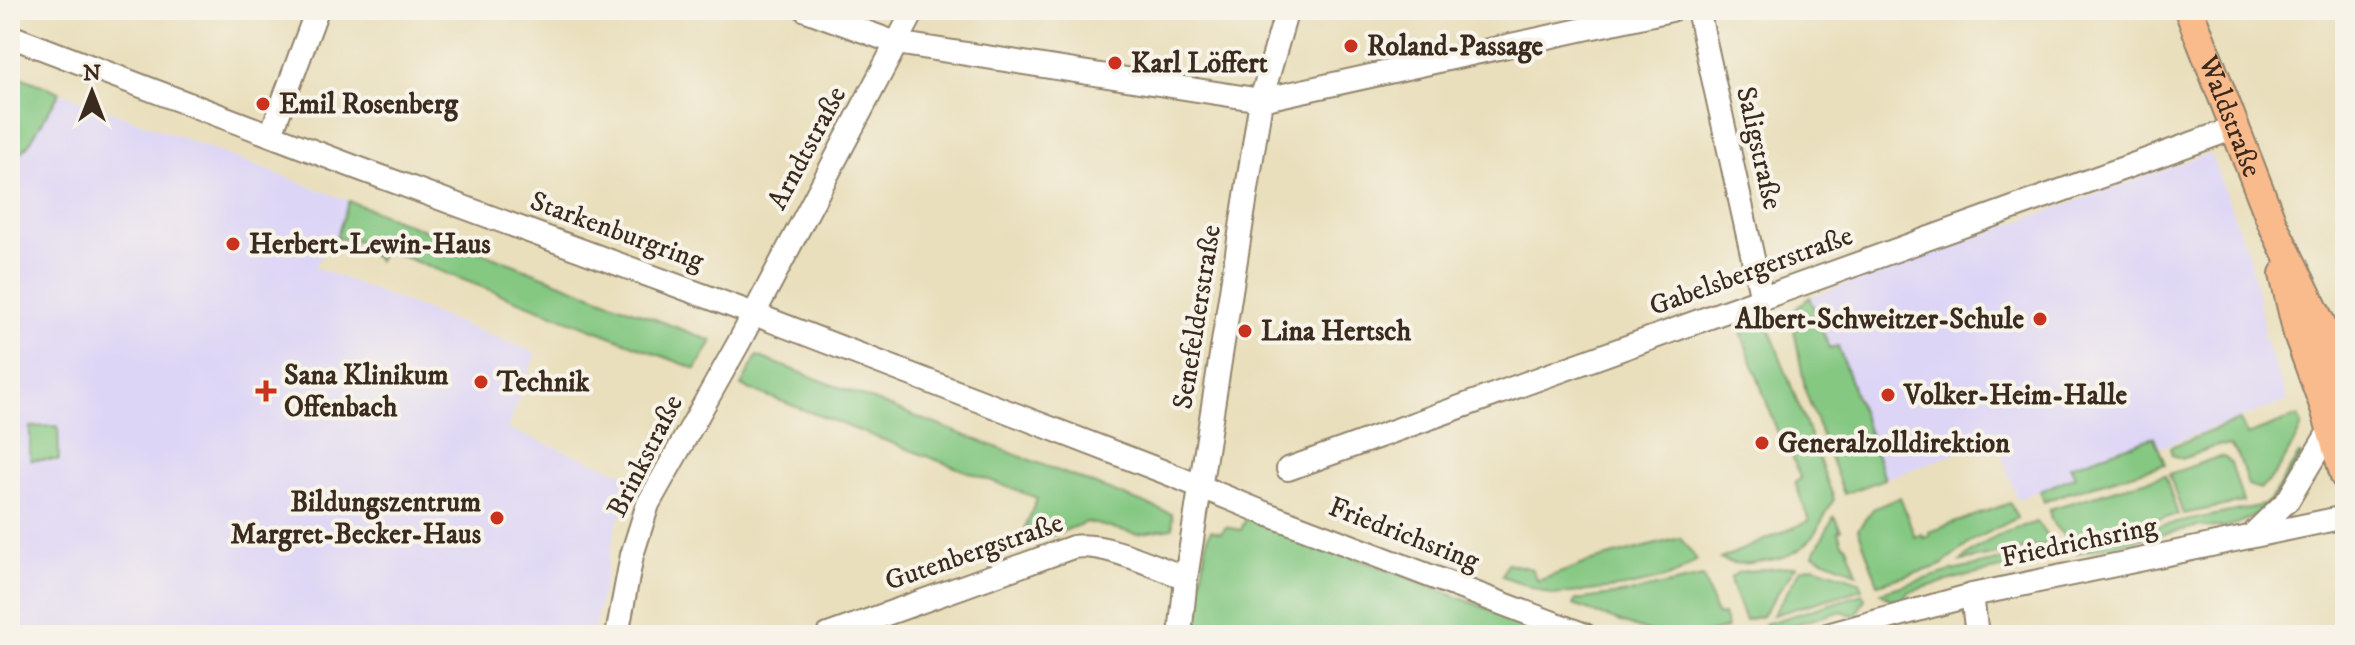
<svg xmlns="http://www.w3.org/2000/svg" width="2355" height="645" font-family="'IM FELL DW Pica',serif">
<rect width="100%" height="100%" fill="#f7f3e8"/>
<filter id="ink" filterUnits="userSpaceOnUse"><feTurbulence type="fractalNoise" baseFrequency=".0125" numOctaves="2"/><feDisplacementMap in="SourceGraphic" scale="16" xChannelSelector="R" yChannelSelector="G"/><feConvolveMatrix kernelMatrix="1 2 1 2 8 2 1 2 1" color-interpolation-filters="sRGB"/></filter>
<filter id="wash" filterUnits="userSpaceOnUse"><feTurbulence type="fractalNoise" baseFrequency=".006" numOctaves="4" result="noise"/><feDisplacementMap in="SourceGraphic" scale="32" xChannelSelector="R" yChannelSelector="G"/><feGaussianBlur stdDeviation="1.8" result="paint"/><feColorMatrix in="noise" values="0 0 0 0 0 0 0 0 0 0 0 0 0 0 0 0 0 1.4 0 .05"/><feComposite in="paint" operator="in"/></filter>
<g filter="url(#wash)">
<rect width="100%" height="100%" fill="#e9dfbc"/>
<path fill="#ddd5f6" d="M 10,73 L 349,201 L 336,238 L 314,267 L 536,353 L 507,429 L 636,478 L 616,526 L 593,635 L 10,635 Z
M 2206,154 L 2212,157 L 2250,259 L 2265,331 L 2262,333 L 2288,401 L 2017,499 L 1996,439 L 1885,479 L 1838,346 L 1829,349 L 1811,297 Z"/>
<path fill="#84c882" stroke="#607950" stroke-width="2" d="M 10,73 L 60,92 L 29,144 L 10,165 Z
M 349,201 L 712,341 L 696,369 L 383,249 L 378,261 L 358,241 L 336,238 Z
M 1810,297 L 1829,348 L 1838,346 L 1885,479 L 1844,494 L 1806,393 L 1791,313 Z
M 1767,322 L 1834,499 C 1810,541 1809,556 1757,562 C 1744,564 1733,565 1720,559 L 1809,521 L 1795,482 L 1801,479 L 1787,443 L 1782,444 L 1741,332 Z
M 757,356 L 1172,514 L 1173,528 L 1137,534 L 1087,522 L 1048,537 L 1025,528 L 1037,498 L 741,386 Z
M 2298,416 L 2302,426 C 2292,447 2279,475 2260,489 L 2248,485 L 2238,455 L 2230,446 L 2218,445 L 2182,459 L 2172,455 L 2170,447 L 2240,420 L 2247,435 Z
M 58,426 L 59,460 L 30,460 L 30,427 Z
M 2154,437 L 2165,464 L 2061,495 L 2044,502 L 2040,491 L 2075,476 L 2070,466 Z
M 2299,455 L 2302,456 C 2282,494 2250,536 2201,526 L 2076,553 L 2073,544 L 2264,505 L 2270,500 Z
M 2218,457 L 2224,457 L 2231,463 L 2243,502 L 2183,514 L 2169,474 Z
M 2165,475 L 2178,515 L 2069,539 C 2059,532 2048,522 2050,509 L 2056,507 Z
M 1900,497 L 1915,537 L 1922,534 L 1923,538 L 1930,536 L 1929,532 L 2010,503 L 2017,518 L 1975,539 L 1940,566 L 1878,584 L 1858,529 L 1873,509 Z
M 1834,517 L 1841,530 L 1838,531 L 1842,543 L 1847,546 L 1857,573 L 1813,555 Z
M 1246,518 L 1278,528 L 1530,625 L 1537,629 L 1540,635 L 1192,635 L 1208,536 L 1211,530 L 1221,533 L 1226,527 L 1241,530 Z
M 2037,522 L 2053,543 L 1961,561 C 1983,540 2009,530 2037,522 Z
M 1680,538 L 1697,560 L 1676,574 L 1661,579 L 1625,587 L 1553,595 L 1502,576 L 1507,563 L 1532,569 L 1538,581 L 1592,561 Z
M 2055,548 L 2058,557 L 1958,578 L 1908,592 L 1904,599 C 1895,602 1887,599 1881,592 L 1948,572 Z
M 1796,566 L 1762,616 L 1745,620 L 1731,584 L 1731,577 L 1739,572 Z
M 1814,566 L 1859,581 L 1862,589 L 1773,615 L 1801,569 Z
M 1703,577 L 1717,616 L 1723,615 L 1727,628 L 1703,635 L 1658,635 L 1573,605 L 1576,600 L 1628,593 Z
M 1863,594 L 1865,599 L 1857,613 L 1852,615 L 1842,611 L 1768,632 L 1765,624 Z"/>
</g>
<g filter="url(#ink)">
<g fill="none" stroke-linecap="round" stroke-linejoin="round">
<g stroke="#92846d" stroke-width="26">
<path id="minor" d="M 806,10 L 896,43 L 1261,100 L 1671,10
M 1698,10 L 1762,299
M 10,36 L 352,166 L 754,314 L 1167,473 L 1267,514 L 1585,635
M 271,134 L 317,10
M 1288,469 L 2235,128
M 2252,535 L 2288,500 L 2327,435 L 2344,427
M 1972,595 L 1977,635
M 617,635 L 632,555 L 648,504 L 738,344 L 914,10
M 828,635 L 1073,547 C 1106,542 1155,567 1186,578
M 1180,635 L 1186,578 L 1261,100 L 1287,10
M 1827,635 L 1972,595 L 2345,517"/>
</g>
<g stroke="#92846d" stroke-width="32">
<g id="major">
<path id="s1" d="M 2189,10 L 2272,223 L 2322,326 L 2345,385"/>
<path d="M 2284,274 L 2298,334 L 2325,408 L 2345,476"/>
</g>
</g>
<use href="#minor" stroke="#fff" stroke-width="22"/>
<use href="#major" stroke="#fabb8c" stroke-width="28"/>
</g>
</g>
<g fill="#c8321e" stroke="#f7f3e8" stroke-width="3">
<circle cx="1351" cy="46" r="8"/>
<circle cx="1115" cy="63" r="8"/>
<circle cx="263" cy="104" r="8"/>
<circle cx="233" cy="244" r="8"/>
<circle cx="2040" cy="319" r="8"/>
<circle cx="1245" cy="331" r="8"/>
<circle cx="481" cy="382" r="8"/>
<path d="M262 379h8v8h8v8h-8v8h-8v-8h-8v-8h8z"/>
<circle cx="1888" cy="395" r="8"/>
<circle cx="1762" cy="443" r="8"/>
<circle cx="497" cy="518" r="8"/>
</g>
<g text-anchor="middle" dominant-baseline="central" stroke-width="8" stroke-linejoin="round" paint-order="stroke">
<g font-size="28" font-weight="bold" fill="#3b2a1e" stroke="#f7f3e8" text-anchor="start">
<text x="1367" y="46">Roland-Passage</text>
<text x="1131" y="63">Karl Löffert</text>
<text x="279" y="104">Emil Rosenberg</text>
<text x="249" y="244">Herbert-Lewin-Haus</text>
<text x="2024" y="319" text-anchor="end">Albert-Schweitzer-Schule</text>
<text x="1261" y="331">Lina Hertsch</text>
<text x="284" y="375">Sana Klinikum<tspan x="284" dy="32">Offenbach</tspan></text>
<text x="497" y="382">Technik</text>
<text x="1904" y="395">Volker-Heim-Halle</text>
<text x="1778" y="443">Generalzolldirektion</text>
<text x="481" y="502" text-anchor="end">Bildungszentrum<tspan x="481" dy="32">Margret-Becker-Haus</tspan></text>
</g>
<g font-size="28" fill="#3b2a1e" stroke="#f7f3e8">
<text stroke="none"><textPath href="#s1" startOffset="114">Waldstraße</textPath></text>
<text transform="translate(807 148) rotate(-62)">Arndtstraße</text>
<text transform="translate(1759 148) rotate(77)">Saligstraße</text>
<text transform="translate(617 231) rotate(20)">Starkenburgring</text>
<text transform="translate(1751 271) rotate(-20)">Gabelsbergerstraße</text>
<text transform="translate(1197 317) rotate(-81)">Senefelderstraße</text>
<text transform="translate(645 456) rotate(-63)">Brinkstraße</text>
<text transform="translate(1404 534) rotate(21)">Friedrichsring</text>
<text transform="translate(2079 542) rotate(-12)">Friedrichsring</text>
<text transform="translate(974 552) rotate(-19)">Gutenbergstraße</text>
</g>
</g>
<rect width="2355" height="645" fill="none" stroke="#f7f3e8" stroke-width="40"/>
<g transform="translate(92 92)" stroke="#f7f3e8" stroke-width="6" paint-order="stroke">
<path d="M0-6L14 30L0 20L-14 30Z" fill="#3b2a1e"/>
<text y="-12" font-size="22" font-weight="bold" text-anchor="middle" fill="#3b2a1e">N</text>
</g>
</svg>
